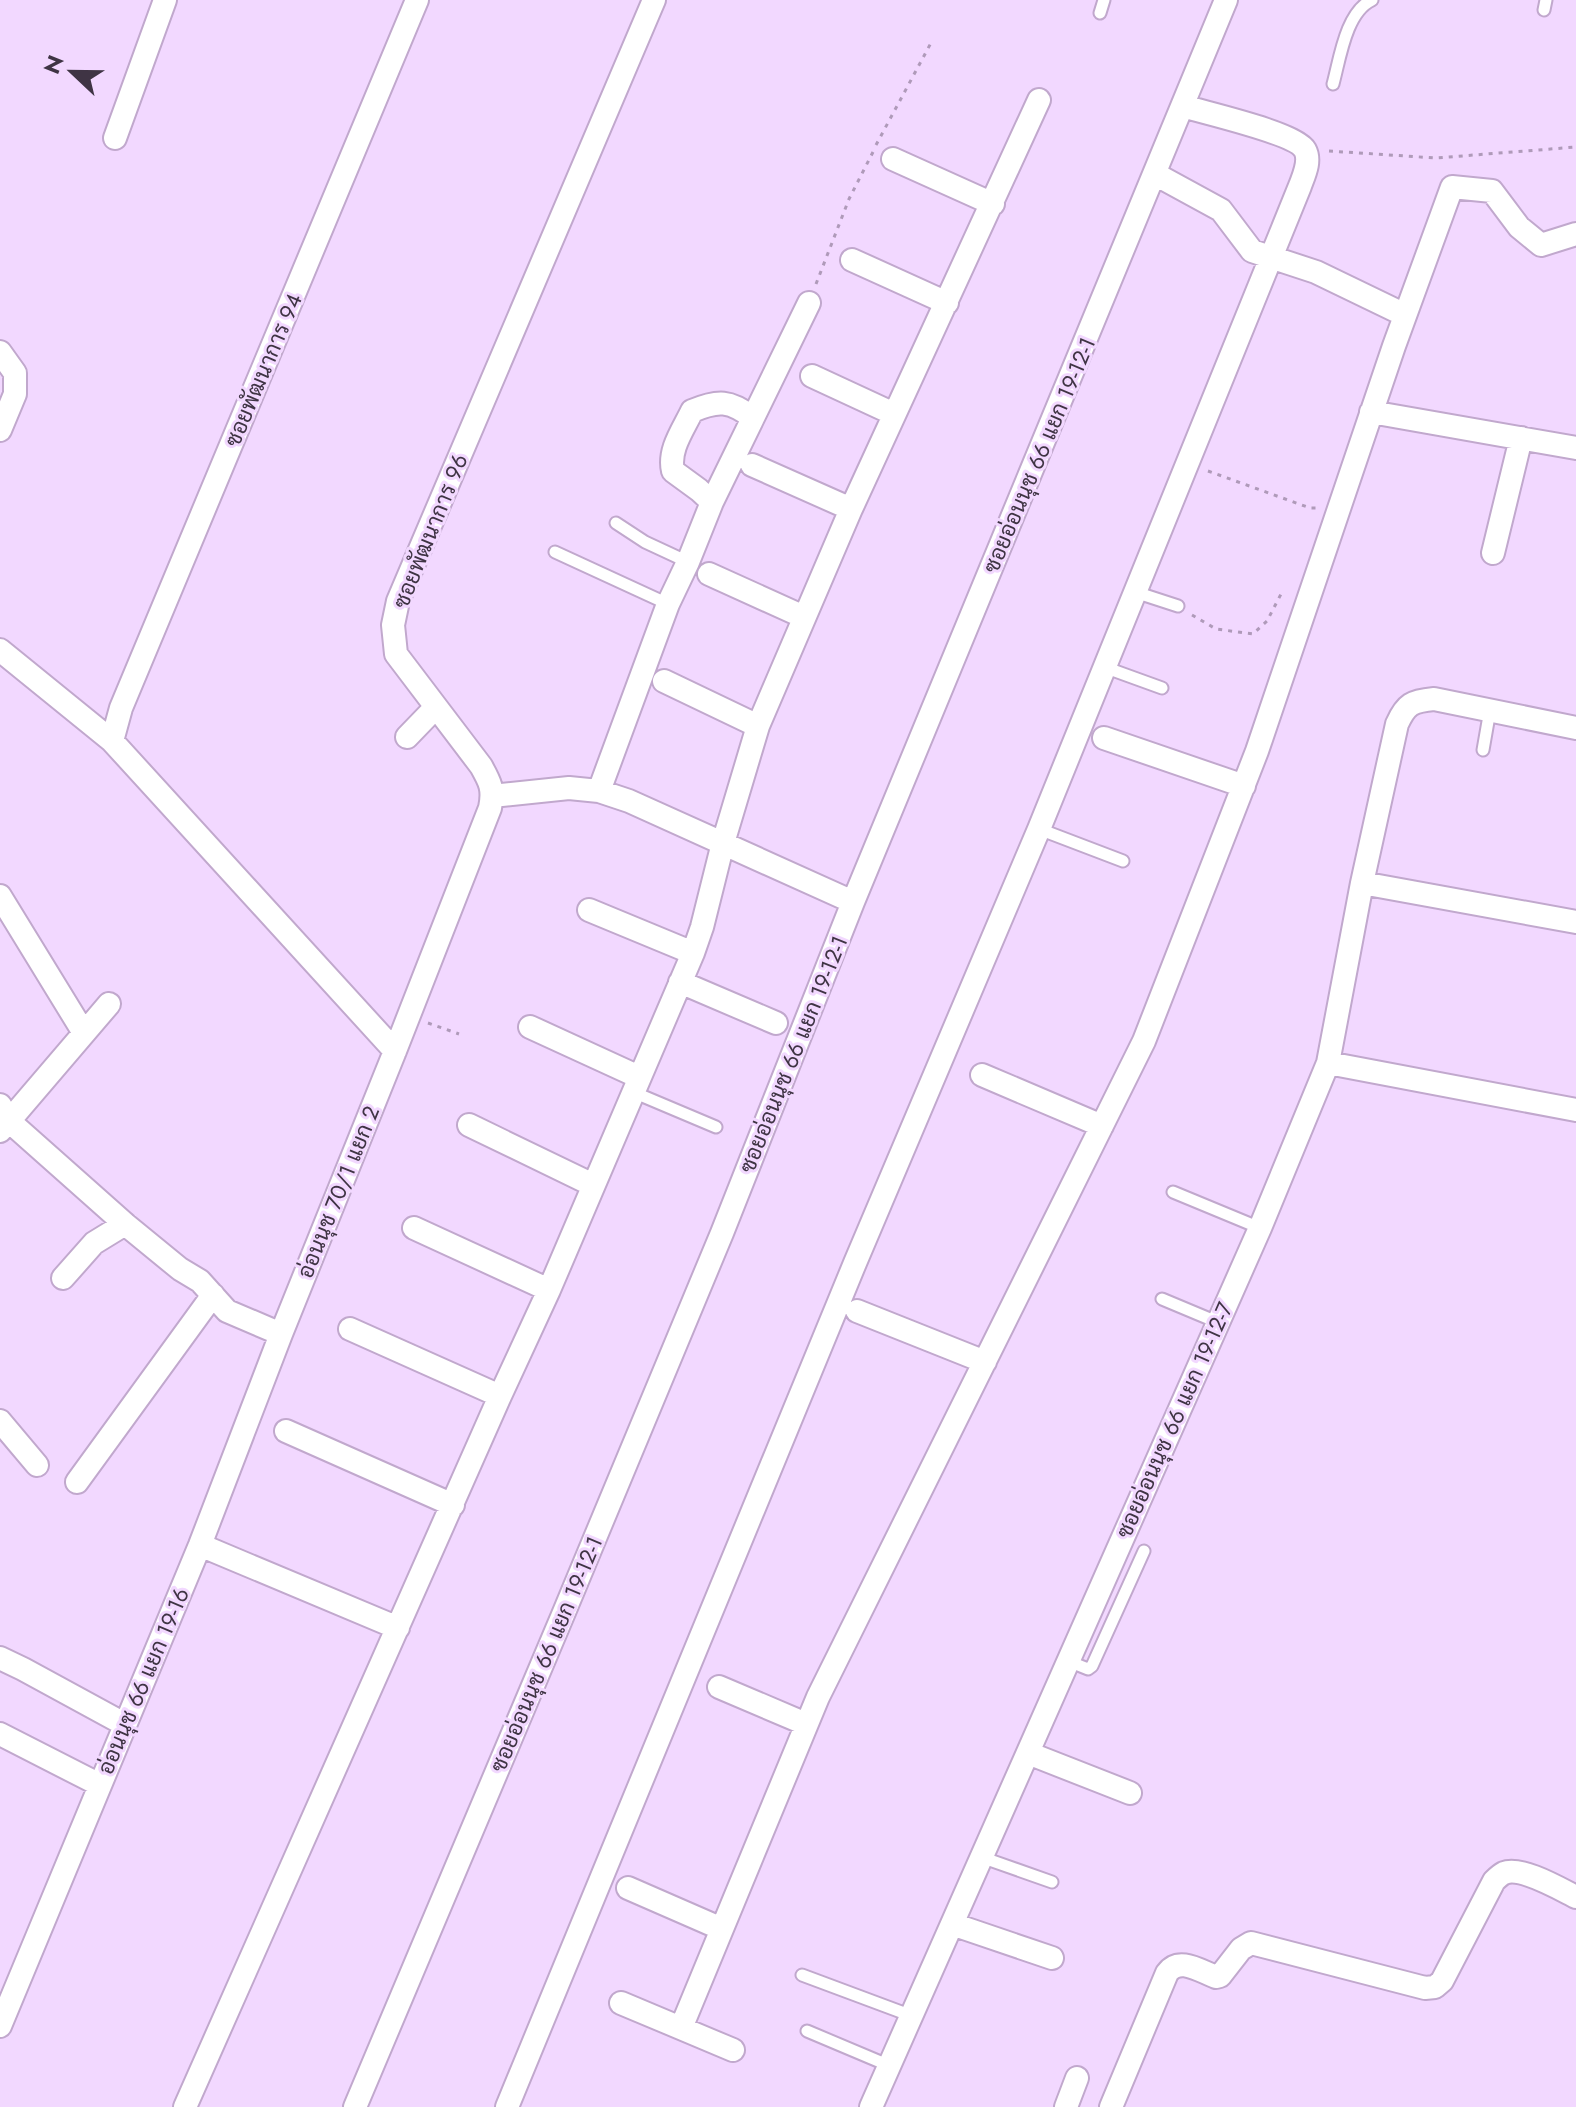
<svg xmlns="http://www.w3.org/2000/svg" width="1576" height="2107" font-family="Jost,Sarabun,sans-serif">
<rect width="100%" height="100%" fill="#f2d8ff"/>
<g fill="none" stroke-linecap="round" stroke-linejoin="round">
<g stroke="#c1a8cd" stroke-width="15">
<path id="lane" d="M 1544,10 L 1546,0
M 1100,13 L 1104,0
M 1333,84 C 1340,58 1346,12 1372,0
M 616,523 L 645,542 L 688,562
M 555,552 L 668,604
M 1135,592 L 1178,606
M 1104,667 L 1162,688
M 1483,750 L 1490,710
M 1039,829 L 1123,861
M 633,1092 L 716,1127
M 1173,1192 L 1260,1228
M 1162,1299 L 1217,1322
M 1068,1661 L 1088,1669 L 1092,1666 L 1144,1551
M 981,1857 L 1052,1882
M 802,1975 L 912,2016
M 807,2031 L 890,2066"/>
</g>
<g stroke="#c1a8cd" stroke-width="26">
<path id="street" d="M 115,138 L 165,0
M 893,159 L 993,204
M 1155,174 L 1221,210 L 1252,251 L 1316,272 L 1405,315
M 852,260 L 947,303
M 0,352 L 15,373 L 15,394 L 0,430
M 812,376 L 894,414
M 1371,412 L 1576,448
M 752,465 L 851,509
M 712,502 L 699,490 L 673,471 C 668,450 683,430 692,411 C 718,400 730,400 753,418
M 1493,553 L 1521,438
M 709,574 L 804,617
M 0,650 L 112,741 L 395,1051
M 664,681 L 758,726
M 407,737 L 436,707
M 1104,738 L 1244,786
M 112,741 L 121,708 L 417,0
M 599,791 L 668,604 L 688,562 L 712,502 L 809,303
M 492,796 L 569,788 L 599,791 L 629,801 L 853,902
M 1362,883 L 1576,922
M 0,896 L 84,1033
M 589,910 L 693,953
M 680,982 L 776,1023
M 530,1027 L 639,1077
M 1328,1063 L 1576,1110
M 982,1075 L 1102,1126
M 0,1105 L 9,1121 L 109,1004
M 469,1125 L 593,1185
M 0,1131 L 9,1121 L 125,1224 L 180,1269 L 200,1281 L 227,1311 L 281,1334
M 414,1228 L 549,1290
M 63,1278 L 94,1243 L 125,1224
M 857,1311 L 985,1362
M 350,1329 L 500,1396
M 0,1421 L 37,1465
M 286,1431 L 453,1505
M 77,1482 L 213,1295
M 200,1545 L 398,1628
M 0,1658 L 23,1669 L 124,1724
M 719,1687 L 806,1724
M 0,1734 L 100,1785
M 1028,1753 L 1130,1793
M 628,1888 L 722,1929
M 952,1924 L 1052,1958
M 621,2003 L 733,2050
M 0,2026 L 200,1545 L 281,1334 L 395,1051 L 490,808 C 494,789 490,782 481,766 L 396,654 L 393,625 L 398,601 L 654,0
M 681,2028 L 818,1697 L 1144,1041 L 1257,751 L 1394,346 L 1452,187 L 1492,191 L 1519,227 L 1541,245 L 1576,234
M 185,2107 L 500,1396 L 549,1290 L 693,953 L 702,927 L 723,843 L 758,726 L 851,509 L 1039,100
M 355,2107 L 565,1610 L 722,1233 L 853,902 L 1226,0
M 507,2107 L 855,1263 L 1039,829 L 1300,186 C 1304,175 1311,161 1305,150 C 1296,133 1205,113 1183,106
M 871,2107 L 1260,1228 L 1328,1063 L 1362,883 L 1397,724 C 1406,704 1412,701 1434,699 L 1576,728
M 1066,2107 L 1077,2078
M 1111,2107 L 1167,1973 C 1179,1956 1200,1971 1216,1977 L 1220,1976 L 1241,1949 L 1251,1943 L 1425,1988 L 1435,1987 L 1442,1981 L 1494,1881 C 1497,1878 1500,1875 1504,1873 C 1521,1866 1560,1889 1576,1897"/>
</g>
<path stroke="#af9ab9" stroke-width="3" stroke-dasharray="4 6" stroke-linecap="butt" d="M 876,145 L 932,41
M 1329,151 L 1436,158 L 1576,147
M 816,284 L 849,199 L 873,152
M 1208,471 L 1310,508 L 1317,508
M 1192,615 L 1216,629 L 1253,634 L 1267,621 L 1281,594
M 428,1023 L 459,1034"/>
<use href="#lane" stroke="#fff" stroke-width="11"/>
<use href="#street" stroke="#fff" stroke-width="22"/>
</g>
<g text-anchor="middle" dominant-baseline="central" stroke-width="6" stroke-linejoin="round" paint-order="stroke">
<g font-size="22" fill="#3f3444" stroke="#f2d8ff">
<text transform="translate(263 370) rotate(-67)">ซอยพัฒนาการ 94</text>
<text transform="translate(1039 455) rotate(-67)">ซอยอ่อนนุช 66 แยก 19-12-1</text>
<text transform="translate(430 531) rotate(-68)">ซอยพัฒนาการ 96</text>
<text transform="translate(793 1054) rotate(-68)">ซอยอ่อนนุช 66 แยก 19-12-1</text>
<text transform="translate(338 1192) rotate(-68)">อ่อนนุช 70/1 แยก 2</text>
<text transform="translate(1174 1420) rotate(-66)">ซอยอ่อนนุช 66 แยก 19-12-7</text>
<text transform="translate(546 1654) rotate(-67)">ซอยอ่อนนุช 66 แยก 19-12-1</text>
<text transform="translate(143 1681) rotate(-67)">อ่อนนุช 66 แยก 19-16</text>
</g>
</g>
<g transform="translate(72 72) rotate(292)" stroke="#f2d8ff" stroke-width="6" paint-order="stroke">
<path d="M0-6L14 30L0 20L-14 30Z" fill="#3f3444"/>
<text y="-12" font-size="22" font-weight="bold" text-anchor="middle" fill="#3f3444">N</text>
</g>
</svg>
